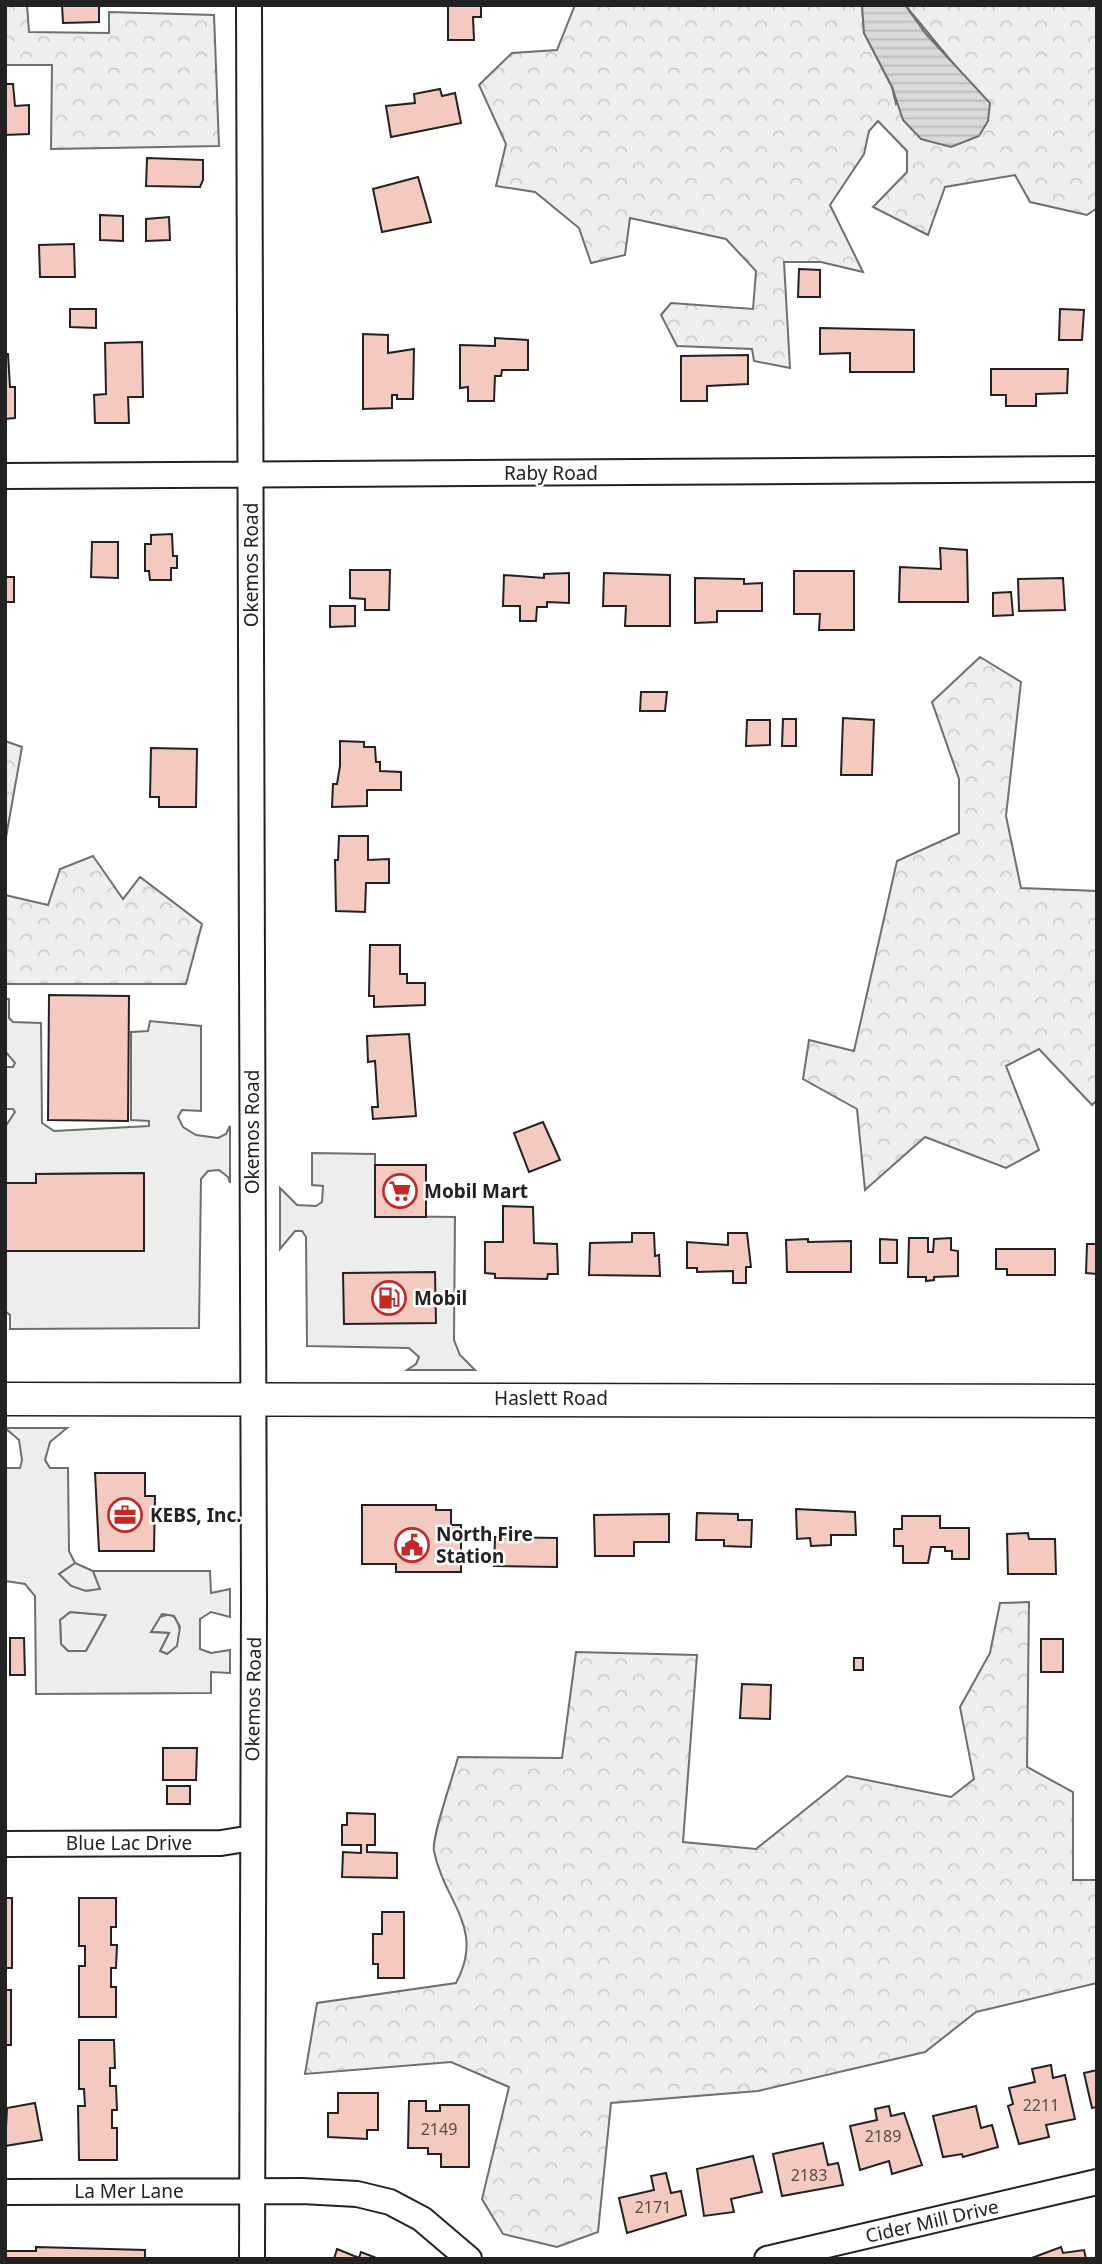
<svg xmlns="http://www.w3.org/2000/svg" width="1102" height="2264" font-family="'Noto Sans',sans-serif">
<defs>
<pattern id="forest-crowns" width="20" height="18" patternUnits="userSpaceOnUse" patternTransform="scale(1.75)"><rect width="20" height="18" fill="#eee"/><path d="M2 6a3 3 0 1 1 6 0M12 15a3 3 0 1 1 6 0" fill="none" stroke="#ccc"/></pattern>
<pattern id="water-rules" width="6" height="5" patternUnits="userSpaceOnUse" patternTransform="scale(1.75)"><rect width="6" height="5" fill="#d9d9d9"/><path d="M0 2.5h6" fill="none" stroke="#bababa"/></pattern>
</defs>
<rect width="100%" height="100%" fill="#fff"/>
<path fill="#eee" stroke="#6f6f6f" stroke-width="2" d="M 75,1563 L 93,1571 L 100,1589 C 83,1594 69,1588 59,1574 Z
M 70,1612 L 106,1615 L 86,1651 L 68,1651 L 61,1644 L 60,1620 Z
M 171,1614 C 184,1624 184,1649 167,1654 L 160,1651 L 169,1633 L 151,1632 L 159,1617 Z"/>
<path fill="url(#forest-crowns)" stroke="#6f6f6f" stroke-width="2" d="M 5,5 L 27,5 L 29,32 L 109,33 L 109,12 L 214,15 L 219,146 L 51,149 L 52,65 L 5,65 Z
M 575,5 L 862,5 L 864,33 L 892,87 L 896,104 L 957,68 L 905,5 L 1097,5 L 1097,208 L 1087,215 L 1030,202 L 1015,175 L 945,187 L 928,235 L 873,207 L 907,172 L 907,151 L 878,121 L 869,131 L 864,154 L 830,205 L 863,272 L 821,262 L 784,262 L 790,368 L 754,361 L 752,349 L 677,346 L 661,315 L 671,303 L 753,309 L 756,271 L 726,239 L 630,218 L 625,255 L 591,263 L 579,228 L 535,192 L 496,186 L 506,144 L 479,85 L 512,53 L 557,50 Z
M 980,657 L 1021,682 L 1006,816 L 1021,888 L 1097,891 L 1097,1100 L 1092,1105 L 1039,1049 L 1006,1066 L 1039,1150 L 1006,1168 L 925,1137 L 865,1190 L 857,1109 L 803,1079 L 809,1040 L 854,1051 L 897,861 L 959,833 L 959,779 L 932,702 Z
M 5,741 L 22,747 L 5,843 Z
M 93,856 L 123,899 L 140,877 L 202,924 L 186,984 L 5,984 L 5,895 L 48,905 L 60,869 Z
M 1029,1602 L 1027,1767 L 1073,1792 L 1073,1880 L 1097,1880 L 1097,1983 L 976,2012 L 925,2052 L 758,2091 L 611,2103 L 598,2232 L 557,2247 L 503,2234 L 482,2199 L 509,2087 L 451,2062 L 305,2074 L 317,2003 L 456,1983 C 486,1928 444,1902 434,1851 C 431,1838 454,1774 458,1757 L 562,1758 L 576,1652 L 697,1655 L 683,1842 L 756,1849 L 847,1776 L 951,1797 L 974,1779 L 960,1707 L 990,1653 L 1000,1603 Z"/>
<path fill="#ededed" stroke="#6f6f6f" stroke-width="2" fill-rule="evenodd" d="M 5,999 L 9,999 L 9,1018 L 13,1022 L 41,1023 L 42,1123 L 54,1131 L 149,1126 L 149,1121 L 131,1120 L 131,1032 L 148,1031 L 150,1021 L 201,1026 L 201,1111 L 182,1110 L 178,1117 L 183,1127 L 196,1135 L 218,1138 L 226,1134 L 230,1126 L 230,1183 L 228,1177 L 219,1170 L 208,1171 L 201,1179 L 199,1328 L 10,1329 L 10,1315 L 5,1311 L 5,1251 L 144,1251 L 143,1173 L 36,1174 L 36,1183 L 5,1183 L 5,1127 L 15,1112 L 13,1109 L 5,1109 L 5,1067 L 13,1067 L 15,1063 L 5,1051 Z
M 312,1153 L 375,1154 L 375,1216 L 455,1217 L 454,1340 L 460,1355 L 475,1370 L 407,1370 L 416,1364 L 419,1357 L 409,1348 L 307,1346 L 306,1237 L 302,1231 L 295,1231 L 280,1249 L 280,1188 L 297,1205 L 316,1206 L 322,1202 L 323,1186 L 312,1185 Z
M 5,1428 L 67,1428 L 50,1442 L 45,1460 L 50,1468 L 68,1468 L 69,1551 L 75,1563 L 59,1574 L 71,1586 L 86,1591 L 100,1589 L 93,1571 L 210,1571 L 211,1593 L 230,1589 L 230,1617 L 211,1612 L 200,1619 L 200,1649 L 211,1653 L 230,1650 L 230,1673 L 211,1672 L 211,1693 L 36,1694 L 35,1596 L 25,1584 L 5,1581 L 5,1468 L 20,1468 L 22,1460 L 19,1440 ZM 70,1612 L 106,1615 L 86,1651 L 68,1651 L 61,1644 L 60,1620 ZM 162,1614 L 174,1616 L 180,1627 L 177,1646 L 167,1654 L 160,1651 L 169,1633 L 151,1632 Z"/>
<path fill="url(#water-rules)" stroke="#6f6f6f" stroke-width="2" d="M 862,5 L 905,5 L 926,34 L 990,103 L 988,121 L 979,136 L 951,147 L 921,139 L 903,120 L 892,87 L 864,33 Z"/>
<path fill="#f3c9c0" stroke="#222" stroke-width="2" d="M 62,5 L 99,5 L 99,22 L 63,23 Z
M 448,5 L 481,5 L 481,17 L 473,17 L 474,40 L 448,40 Z
M 5,84 L 13,84 L 15,106 L 29,105 L 29,134 L 5,135 Z
M 440,89 L 442,96 L 455,93 L 461,123 L 391,137 L 386,106 L 415,103 L 414,94 Z
M 147,158 L 203,160 L 203,180 L 200,187 L 146,186 Z
M 418,177 L 431,222 L 382,232 L 373,189 Z
M 100,215 L 123,216 L 123,241 L 100,240 Z
M 169,217 L 170,240 L 146,241 L 146,219 Z
M 74,244 L 75,277 L 40,277 L 39,245 Z
M 799,269 L 820,270 L 820,297 L 798,297 Z
M 70,309 L 96,309 L 96,328 L 70,327 Z
M 1060,309 L 1084,310 L 1082,340 L 1059,340 Z
M 820,328 L 914,330 L 914,372 L 850,372 L 850,353 L 820,354 Z
M 363,334 L 388,335 L 388,353 L 414,349 L 413,399 L 397,399 L 397,395 L 392,395 L 392,408 L 363,409 Z
M 495,338 L 528,340 L 528,370 L 502,370 L 501,376 L 495,376 L 494,401 L 468,401 L 468,387 L 460,388 L 460,345 L 495,346 Z
M 142,342 L 143,397 L 128,397 L 129,423 L 95,423 L 94,395 L 106,394 L 105,343 Z
M 5,354 L 8,354 L 10,387 L 15,387 L 15,418 L 5,419 Z
M 748,355 L 748,384 L 707,386 L 707,401 L 681,401 L 681,356 Z
M 991,369 L 1068,369 L 1067,393 L 1036,394 L 1036,406 L 1006,406 L 1006,395 L 991,395 Z
M 172,534 L 173,556 L 177,556 L 177,568 L 171,568 L 171,580 L 150,580 L 149,571 L 145,571 L 145,544 L 151,544 L 151,535 Z
M 92,542 L 118,542 L 118,578 L 91,577 Z
M 940,548 L 967,550 L 968,602 L 899,602 L 900,567 L 941,569 Z
M 350,570 L 390,570 L 389,610 L 365,610 L 365,599 L 350,598 Z
M 794,571 L 854,571 L 854,630 L 819,630 L 820,614 L 794,614 Z
M 569,573 L 569,603 L 547,602 L 547,607 L 537,607 L 536,621 L 520,621 L 520,606 L 503,606 L 504,575 L 544,578 L 544,574 Z
M 604,573 L 670,575 L 670,626 L 625,626 L 626,606 L 603,606 Z
M 5,577 L 14,577 L 14,602 L 5,602 Z
M 695,578 L 744,579 L 744,584 L 762,583 L 762,611 L 717,611 L 717,622 L 695,623 Z
M 1063,578 L 1065,610 L 1019,611 L 1018,579 Z
M 1011,592 L 1013,615 L 993,616 L 993,593 Z
M 330,606 L 355,606 L 355,626 L 330,627 Z
M 641,692 L 667,692 L 665,711 L 640,711 Z
M 843,718 L 874,720 L 872,775 L 841,775 Z
M 783,719 L 796,719 L 796,746 L 782,746 Z
M 747,720 L 770,720 L 770,745 L 746,746 Z
M 340,741 L 364,742 L 364,747 L 375,747 L 376,762 L 380,762 L 380,771 L 401,772 L 401,790 L 367,790 L 367,806 L 332,807 L 333,784 L 337,784 L 340,766 Z
M 151,748 L 197,749 L 196,807 L 159,807 L 159,797 L 150,797 Z
M 339,836 L 368,836 L 368,860 L 389,859 L 389,883 L 366,883 L 365,912 L 336,911 L 335,860 L 338,860 Z
M 370,945 L 400,945 L 400,974 L 407,974 L 407,983 L 425,983 L 425,1005 L 374,1007 L 374,996 L 369,996 Z
M 49,995 L 129,996 L 128,1121 L 48,1120 Z
M 409,1034 L 416,1116 L 373,1119 L 372,1107 L 378,1107 L 375,1061 L 368,1062 L 367,1036 Z
M 543,1122 L 560,1160 L 529,1172 L 514,1133 Z
M 375,1165 L 426,1165 L 426,1217 L 375,1217 Z
M 144,1173 L 144,1251 L 5,1251 L 5,1183 L 36,1183 L 36,1174 Z
M 503,1206 L 533,1207 L 534,1243 L 557,1244 L 558,1274 L 548,1274 L 547,1279 L 495,1278 L 495,1274 L 485,1273 L 485,1242 L 503,1242 Z
M 632,1233 L 654,1233 L 655,1256 L 659,1255 L 660,1276 L 589,1275 L 590,1243 L 632,1242 Z
M 728,1233 L 747,1233 L 751,1267 L 746,1267 L 746,1283 L 733,1283 L 733,1271 L 697,1272 L 697,1268 L 687,1268 L 687,1242 L 728,1245 Z
M 909,1238 L 928,1238 L 928,1252 L 933,1252 L 934,1239 L 951,1238 L 951,1250 L 958,1251 L 958,1276 L 934,1277 L 934,1280 L 926,1281 L 926,1277 L 908,1277 Z
M 808,1239 L 808,1242 L 851,1241 L 851,1272 L 787,1272 L 786,1240 Z
M 880,1239 L 897,1240 L 897,1263 L 880,1263 Z
M 1087,1244 L 1097,1244 L 1097,1274 L 1086,1273 Z
M 996,1249 L 1055,1249 L 1055,1275 L 1007,1275 L 1007,1269 L 996,1269 Z
M 435,1272 L 436,1323 L 344,1324 L 343,1273 Z
M 95,1473 L 145,1473 L 145,1496 L 155,1496 L 154,1551 L 99,1551 Z
M 362,1505 L 436,1505 L 436,1510 L 451,1510 L 451,1525 L 461,1525 L 461,1572 L 396,1572 L 396,1564 L 362,1564 Z
M 796,1509 L 855,1512 L 856,1535 L 831,1535 L 831,1545 L 811,1546 L 810,1538 L 797,1539 Z
M 697,1513 L 738,1514 L 738,1520 L 752,1520 L 751,1547 L 724,1546 L 724,1540 L 696,1540 Z
M 669,1514 L 669,1542 L 634,1542 L 634,1556 L 595,1556 L 594,1515 Z
M 902,1516 L 940,1516 L 940,1528 L 969,1528 L 969,1559 L 952,1559 L 952,1551 L 945,1551 L 945,1547 L 931,1547 L 928,1563 L 903,1563 L 903,1546 L 894,1546 L 894,1529 L 902,1529 Z
M 1028,1533 L 1029,1539 L 1055,1539 L 1056,1574 L 1008,1574 L 1007,1534 Z
M 495,1537 L 557,1538 L 557,1567 L 494,1566 Z
M 10,1638 L 24,1638 L 25,1675 L 10,1675 Z
M 1041,1639 L 1063,1639 L 1063,1672 L 1041,1672 Z
M 854,1658 L 863,1658 L 863,1670 L 854,1670 Z
M 742,1684 L 771,1685 L 770,1719 L 740,1718 Z
M 163,1748 L 197,1748 L 196,1780 L 163,1780 Z
M 167,1786 L 190,1786 L 190,1804 L 167,1804 Z
M 347,1813 L 375,1814 L 375,1845 L 367,1845 L 367,1852 L 397,1853 L 397,1878 L 342,1877 L 343,1852 L 361,1853 L 361,1845 L 342,1845 L 342,1825 L 347,1825 Z
M 5,1898 L 12,1898 L 12,1968 L 6,1968 L 6,1990 L 11,1990 L 11,2045 L 5,2045 Z
M 79,1898 L 116,1898 L 116,1927 L 111,1927 L 111,1945 L 117,1945 L 116,1968 L 111,1968 L 111,1987 L 116,1987 L 116,2017 L 79,2017 L 79,1966 L 85,1966 L 85,1946 L 79,1946 Z
M 382,1912 L 404,1912 L 404,1978 L 378,1978 L 378,1964 L 373,1964 L 373,1934 L 382,1934 Z
M 79,2040 L 114,2040 L 115,2068 L 110,2068 L 110,2086 L 116,2086 L 117,2110 L 112,2110 L 112,2128 L 117,2128 L 117,2160 L 79,2160 L 78,2106 L 85,2106 L 84,2089 L 79,2089 Z
M 1051,2065 L 1053,2078 L 1065,2075 L 1075,2119 L 1046,2125 L 1049,2137 L 1019,2144 L 1008,2106 L 1013,2104 L 1009,2088 L 1035,2082 L 1032,2069 Z
M 1097,2070 L 1097,2107 L 1092,2108 L 1084,2073 Z
M 338,2093 L 378,2093 L 378,2130 L 367,2130 L 367,2139 L 328,2137 L 328,2113 L 338,2113 Z
M 409,2101 L 426,2101 L 426,2111 L 440,2111 L 440,2105 L 469,2105 L 469,2167 L 441,2167 L 441,2154 L 428,2154 L 428,2148 L 408,2148 Z
M 35,2103 L 42,2140 L 5,2146 L 7,2108 Z
M 889,2106 L 891,2116 L 904,2113 L 922,2165 L 892,2174 L 889,2161 L 860,2170 L 850,2126 L 877,2120 L 875,2109 Z
M 976,2106 L 981,2128 L 992,2125 L 998,2147 L 963,2157 L 962,2154 L 943,2157 L 933,2116 Z
M 823,2143 L 828,2165 L 838,2163 L 843,2185 L 782,2196 L 773,2154 Z
M 753,2156 L 762,2192 L 731,2199 L 734,2212 L 704,2216 L 697,2169 Z
M 666,2173 L 671,2193 L 681,2191 L 686,2215 L 627,2233 L 619,2198 L 654,2190 L 651,2176 Z
M 36,2247 L 145,2250 L 145,2259 L 5,2259 L 5,2251 L 36,2251 Z
M 1061,2247 L 1063,2253 L 1084,2250 L 1086,2259 L 1029,2259 Z
M 337,2249 L 359,2258 L 361,2252 L 379,2259 L 334,2259 Z"/>
<g fill="none" stroke-linecap="round" stroke-linejoin="round">
<g stroke="#222" stroke-width="28">
<path id="minor" d="M 249,5 L 254,1602 L 252,2259
M 5,476 L 1097,469
M 5,1844 L 221,1843 L 252,1838
M 5,2192 L 302,2191 L 357,2194 L 390,2202 L 422,2219 L 469,2259
M 767,2259 L 1097,2182"/>
</g>
<g stroke="#222" stroke-width="35">
<path id="major" d="M 5,1399 L 1097,1401"/>
</g>
<use href="#minor" stroke="#fff" stroke-width="24"/>
<use href="#major" stroke="#fff" stroke-width="32"/>
<path stroke="#222" stroke-width="2" stroke-dasharray="9 3.5" stroke-linecap="butt" d="M 320,2259 L 327,2259"/>
</g>
<defs>
<g id="supermarket-ring" transform="scale(1.75)"><circle r="9.5" fill="#fff" stroke="#c62828" stroke-width="1.5"/><path d="M-6-5.5h2.5l.6 2H6L4.5 2H-2.5L-4.4-4H-6ZM-1.5 3.2a1.3 1.3 0 1 0 .1 0ZM3 3.2a1.3 1.3 0 1 0 .1 0Z" fill="#c62828"/></g>
<g id="fuel-ring" transform="scale(1.75)"><circle r="9.5" fill="#fff" stroke="#c62828" stroke-width="1.5"/><path d="M-5.5-6h7V0h2V4h1.3V-2.5L3-4.5l.8-.8L6-3V5H2.5V1h-1V6h-7ZM-4.2-4.7v3.2H.2V-4.7Z" fill="#c62828"/></g>
<g id="office-ring" transform="scale(1.75)"><circle r="9.5" fill="#fff" stroke="#c62828" stroke-width="1.5"/><path d="M-6-3h4V-5.5h4V-3h4V5H-6ZM-1-4.5V-3h2v-1.5ZM-6 0V1H6V0Z" fill="#c62828"/></g>
<g id="civic-ring" transform="scale(1.75)"><circle r="9.5" fill="#fff" stroke="#c62828" stroke-width="1.5"/><path d="M-.6-6.5H3V-4.5H.6V-3L4-1V1h2V6H-6V1h2V-1L-.6-3ZM-1.2 2.5V6h2.4V2.5Z" fill="#c62828"/></g>
</defs>
<g fill-rule="evenodd">
<use href="#supermarket-ring" x="400" y="1191"/>
<use href="#fuel-ring" x="389" y="1298"/>
<use href="#office-ring" x="125" y="1515"/>
<use href="#civic-ring" x="412" y="1545"/>
</g>
<g text-anchor="middle" dominant-baseline="central" stroke-width="5" stroke-linejoin="round" paint-order="stroke">
<g font-size="16" fill="#564c4a">
<text x="1041" y="2105">2211</text>
<text x="439" y="2129">2149</text>
<text x="883" y="2136">2189</text>
<text x="809" y="2175">2183</text>
<text x="653" y="2207">2171</text>
</g>
<g font-size="19" fill="#222" stroke="#fff">
<text x="551" y="473">Raby Road</text>
<text transform="translate(251 565) rotate(-90)">Okemos Road</text>
<text transform="translate(252 1132) rotate(-90)">Okemos Road</text>
<text x="551" y="1398">Haslett Road</text>
<text transform="translate(253 1699) rotate(-89)">Okemos Road</text>
<text x="129" y="1843">Blue Lac Drive</text>
<text x="129" y="2191">La Mer Lane</text>
<text transform="translate(932 2221) rotate(-13)">Cider Mill Drive</text>
</g>
<g font-size="19" font-weight="bold" fill="#222" stroke="#fff" text-anchor="start">
<text x="424" y="1191">Mobil Mart</text>
<text x="414" y="1298">Mobil</text>
<text x="150" y="1515">KEBS, Inc.</text>
<text x="436" y="1534">North Fire<tspan x="436" dy="22">Station</tspan></text>
</g>
</g>
<rect width="1102" height="2264" fill="none" stroke="#222222" stroke-width="14"/>
</svg>
